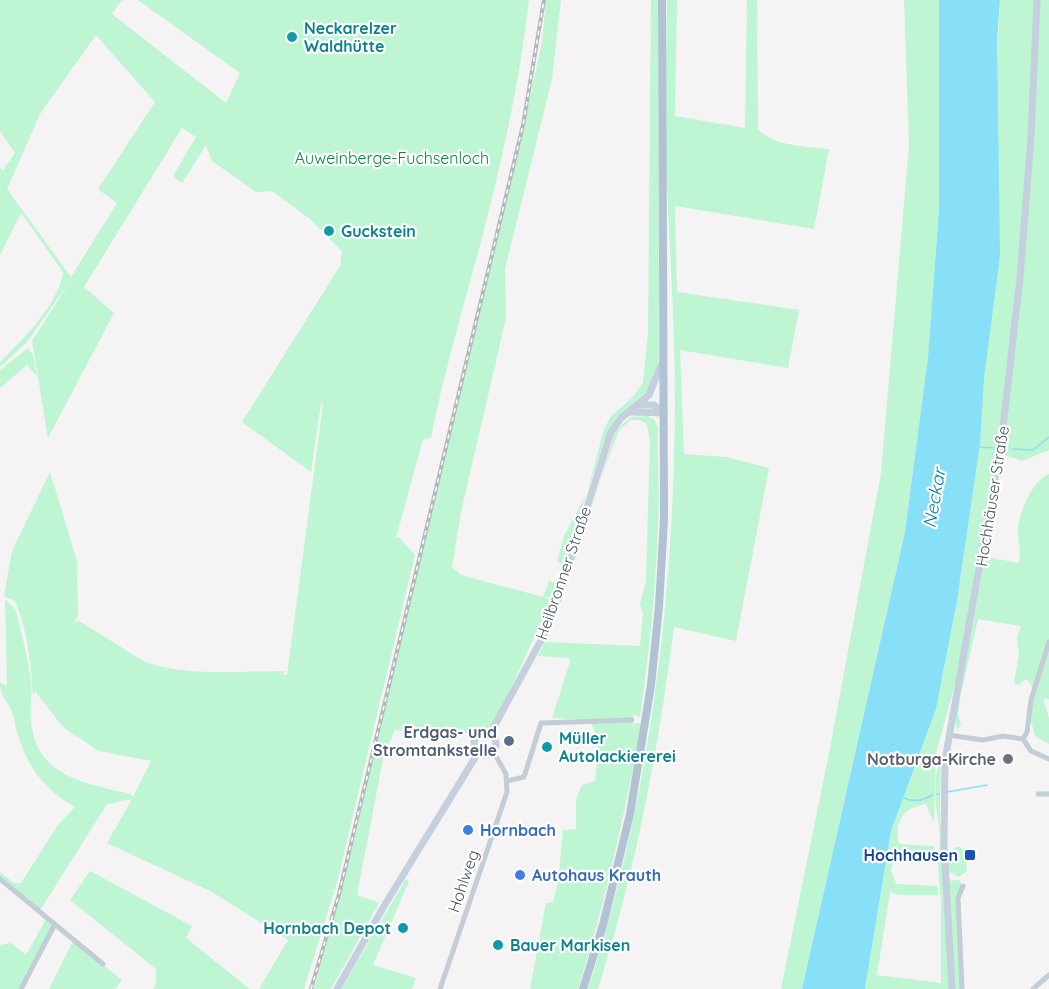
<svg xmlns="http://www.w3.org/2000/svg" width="1049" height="989" font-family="Quicksand,sans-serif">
<rect width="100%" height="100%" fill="#f5f3f3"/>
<path fill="#bef5d3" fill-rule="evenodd" d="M 0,0 L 122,0 L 112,14 L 226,103 L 240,73 L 138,0 L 529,0 C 520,81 502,160 482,238 C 464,305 444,371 431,438 L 423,439 L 396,538 L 400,538 L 415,555 L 335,891 L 326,889 L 334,892 L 304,989 L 259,989 L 288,940 L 212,892 L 107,843 L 132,799 L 107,804 L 39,912 L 0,879 L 0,872 L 14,883 L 21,883 L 58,825 L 75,807 C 44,789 28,768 18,735 C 15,727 15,719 12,712 C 7,700 0,696 0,682 L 7,686 L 5,599 L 15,609 L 17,615 C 22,637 29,660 31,683 C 32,698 29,713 32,728 C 39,778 92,785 131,794 L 133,797 L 151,761 L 99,751 L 63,727 L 35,691 L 33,696 C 31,664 28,631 15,601 L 4,596 L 12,551 L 50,472 L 77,561 L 78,617 L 73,623 L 79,621 L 145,662 C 189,677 240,671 285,671 L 283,675 L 287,675 L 323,404 L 321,403 L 311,472 L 242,422 L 340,266 L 342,251 L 310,219 L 272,191 L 256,192 L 212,161 L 206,145 L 182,183 L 173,176 L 196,137 L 182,128 L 84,287 L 114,313 L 48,438 L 32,341 L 72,278 L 27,342 L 0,367 L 0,362 C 22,341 60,302 63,272 L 21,213 L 0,255 L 0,167 L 3,170 L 15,153 L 0,131 ZM 96,35 L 155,102 L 98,189 L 117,203 L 71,277 L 7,189 L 40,114 Z
M 546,0 L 561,0 L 552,79 L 505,269 L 506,318 L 461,512 L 452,567 L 461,575 L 543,597 L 549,581 L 556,583 L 563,566 L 557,561 L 564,536 L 586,495 L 554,597 L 545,597 L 551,600 L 490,734 L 481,733 L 476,737 L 454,729 L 443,733 L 395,730 L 384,754 L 357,895 L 379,903 L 331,989 L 314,989 L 354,841 L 468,349 L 518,152 L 542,42 Z
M 651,0 L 658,0 L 659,358 L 653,386 L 616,418 L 607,435 L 588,489 L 604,429 L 611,416 L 632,398 L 643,383 L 648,334 Z
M 667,0 L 677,0 L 675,116 L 745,128 L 747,0 L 757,0 L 758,129 C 775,147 806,146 829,149 L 814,229 L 675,206 L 677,292 L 799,310 L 788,368 L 680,350 L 684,454 L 726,457 L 769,468 L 736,641 L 674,627 C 658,752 636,869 598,989 L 588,989 C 650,799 674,600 675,401 C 675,336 671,271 668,206 C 664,138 666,68 667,0 Z
M 904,0 L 939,0 L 939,209 L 928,357 L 905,532 L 802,989 L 781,989 L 830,748 L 881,473 L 909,145 Z
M 1000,0 L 1049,0 L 1049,450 L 1022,461 L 996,452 L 959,670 L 936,753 L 934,823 L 926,804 C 903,807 894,822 899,844 L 934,846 L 934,857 L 896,854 L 891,870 L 896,884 L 937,886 L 938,895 L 899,895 L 890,892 L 877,975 L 941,983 L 941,901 L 937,855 C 944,840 937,819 936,803 C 934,786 937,767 941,751 L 940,821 L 946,881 L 959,880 L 963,886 L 958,898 L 962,989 L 865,989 L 891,831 L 936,709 L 957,601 L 980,444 Z
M 28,348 L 33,355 L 37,376 L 27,365 L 0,388 L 0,370 Z
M 647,416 L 654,419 L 658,428 C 657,460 660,493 658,524 C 656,589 649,653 640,717 L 633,714 L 633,729 L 635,723 L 641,723 L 640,733 C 623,820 605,904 578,989 L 530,989 L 546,903 L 553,902 L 558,883 L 563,830 L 576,829 L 576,799 L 582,785 L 595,781 C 597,761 601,738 589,720 L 552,718 L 570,662 L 569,658 L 538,656 L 545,642 L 640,646 L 643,613 L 640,605 L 646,580 L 650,441 L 647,424 L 640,420 L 631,420 L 619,430 L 596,491 L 564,593 L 616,430 L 631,417 Z
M 1049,474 L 1049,699 L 1043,699 L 1049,718 L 1049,744 L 1035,736 C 1034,728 1029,718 1029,711 C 1030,697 1038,690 1026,679 L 1019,685 L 1014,683 L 1019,655 L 1017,638 L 1021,626 L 978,619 L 960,698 L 958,715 L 961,725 L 957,730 L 955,718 L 985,557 L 1019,563 C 1021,548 1019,547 1018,535 C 1016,518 1032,480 1049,474 Z
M 955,847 L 960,847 L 965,852 L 967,871 L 959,877 L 949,872 L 948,854 Z
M 90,871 L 192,926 L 186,938 L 250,989 L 153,989 L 156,984 L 156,969 L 70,900 Z
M 406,879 L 409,881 L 373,965 L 416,978 L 412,989 L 341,989 Z
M 46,919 L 54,926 L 21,989 L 0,989 L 0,945 L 11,943 L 26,955 Z
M 73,941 L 122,980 L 115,989 L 49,989 Z"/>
<path fill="#87e0f7" d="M 939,0 L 1000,0 L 997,42 L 1000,256 L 984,378 L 980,444 L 957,601 L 936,709 L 891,831 L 865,989 L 802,989 L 905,532 L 928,357 L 939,209 Z"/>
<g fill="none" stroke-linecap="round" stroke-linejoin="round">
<path stroke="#87e0f7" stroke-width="1.5" d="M 978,447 L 995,448
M 1012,449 L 1033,450 L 1049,437
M 947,792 L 987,785
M 937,794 L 939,794
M 903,798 C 914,802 922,801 932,795"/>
<path stroke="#c2cdd5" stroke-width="5" d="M 948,735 L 983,740 L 1003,736 L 1023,739
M 1023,739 L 1027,732 L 1031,700 L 1049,642
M 1023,739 L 1031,751 L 1049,759
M 507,781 L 524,777 L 541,723 L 632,720
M 1038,794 L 1049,794
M 0,879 L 103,964
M 21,989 L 54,926
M 440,989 L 507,792 L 506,774 L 493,751
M 962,989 L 958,898 L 963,886
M 1033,989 L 1049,975"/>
<path stroke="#c4d0dd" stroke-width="7" d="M 640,405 L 654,405 L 664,413
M 631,412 L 664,413
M474 744a11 11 0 1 1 22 0a11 11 0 1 1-22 0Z
M 490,734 L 545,633 L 558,599 L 611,432 L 621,418 L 649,395 L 662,363
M 337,989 L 384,906 L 478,753
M 952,989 L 944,844 L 945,760 L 1001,445 L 1020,278 L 1031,137 L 1037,0"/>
<path stroke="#b0c2d4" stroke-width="8" d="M 583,989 L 603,925 L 630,814 L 651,685 L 659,606 L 664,519 L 662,0"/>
<g stroke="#b4b8be" stroke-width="4">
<path id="rail" d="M 311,989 L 339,894 L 523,125 L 544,0"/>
</g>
<use href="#rail" stroke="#fff" stroke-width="1.5" stroke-dasharray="4.5" stroke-linecap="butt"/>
</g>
<g fill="#0f9aa8" stroke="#fff" stroke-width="2">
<circle cx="292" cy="37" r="6"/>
<circle cx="329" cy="231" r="6"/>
<circle cx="547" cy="747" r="6"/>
<circle cx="403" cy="928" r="6"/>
<circle cx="498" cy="945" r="6"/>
</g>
<circle fill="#5c6f8a" stroke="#fff" stroke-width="2" cx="509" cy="741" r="6"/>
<circle fill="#6b7280" stroke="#fff" stroke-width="2" cx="1008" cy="759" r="6"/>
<g fill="#3f7fe0" stroke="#fff" stroke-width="2">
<circle cx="468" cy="830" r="6"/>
<circle cx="520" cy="875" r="6"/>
</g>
<rect fill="#1a4fb4" stroke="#fff" stroke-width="2" x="964" y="849" width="12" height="12" rx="3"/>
<g text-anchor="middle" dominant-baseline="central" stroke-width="4.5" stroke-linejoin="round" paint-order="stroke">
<g font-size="16" font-weight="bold" fill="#0d838f" stroke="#fff" text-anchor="start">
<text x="304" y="28">Neckarelzer<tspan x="304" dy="18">Waldhütte</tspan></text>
<text x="341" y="231">Guckstein</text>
<text x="559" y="738">Müller<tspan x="559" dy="18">Autolackiererei</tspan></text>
<text x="391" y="928" text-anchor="end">Hornbach Depot</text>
<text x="510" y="945">Bauer Markisen</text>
</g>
<g font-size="16" fill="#0d8348" stroke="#fff">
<text x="392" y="158">Auweinberge-Fuchsenloch</text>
</g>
<g font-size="16" fill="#485663" stroke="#fff">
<text transform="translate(992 496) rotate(-81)">Hochhäuser Straße</text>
<text transform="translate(563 573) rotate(-71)">Heilbronner Straße</text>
<text transform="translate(463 881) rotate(-71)">Hohlweg</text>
</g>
<g font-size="16" font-weight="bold" fill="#4e5e75" stroke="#fff" text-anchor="end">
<text x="497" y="732">Erdgas- und<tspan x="497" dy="18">Stromtankstelle</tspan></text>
</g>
<g font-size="16" font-weight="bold" fill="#5b616d" stroke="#fff" text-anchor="end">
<text x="996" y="759">Notburga-Kirche</text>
</g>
<g font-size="16" font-weight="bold" fill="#366cbe" stroke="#fff" text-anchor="start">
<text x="480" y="830">Hornbach</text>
<text x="532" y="875">Autohaus Krauth</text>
</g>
<g font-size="16" font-weight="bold" fill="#164399" stroke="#fff" text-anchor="end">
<text x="958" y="855">Hochhausen</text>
</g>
<g font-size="18" font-style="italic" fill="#037c9b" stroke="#fff">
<text transform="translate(934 498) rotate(-80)">Neckar</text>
</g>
</g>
</svg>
